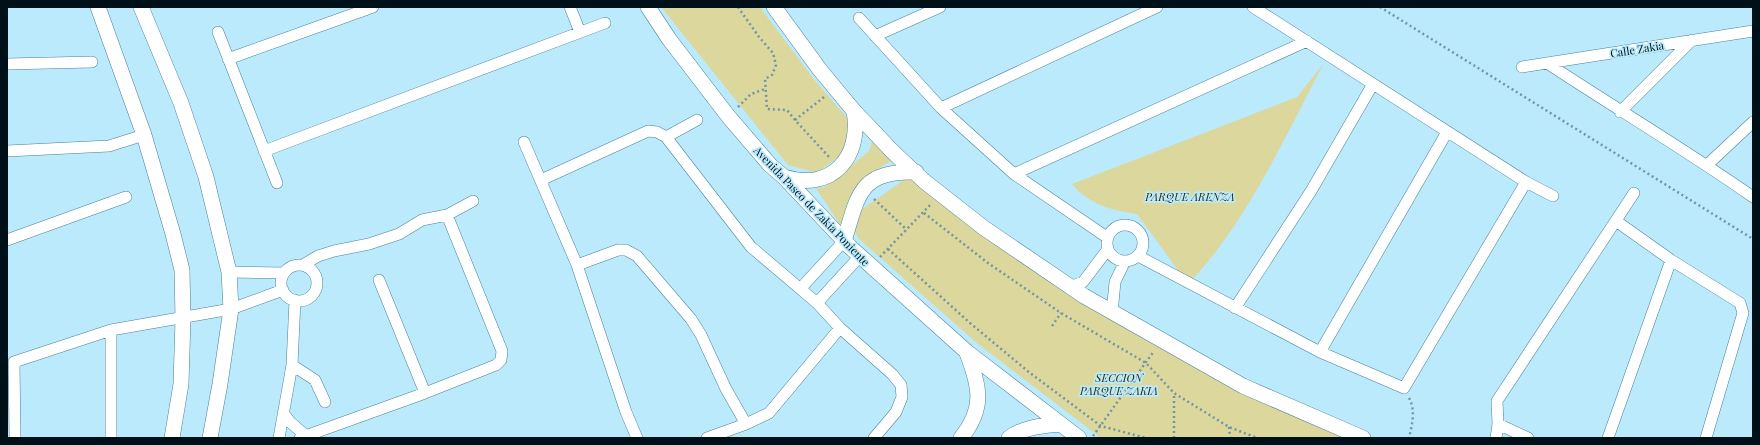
<svg xmlns="http://www.w3.org/2000/svg" width="1760" height="445" font-family="'Playfair Display',serif">
<rect width="100%" height="100%" fill="#bbeafd"/>
<path fill="#dcd79c" d="M 661,7 L 760,7 L 816,82 L 851,122 L 845,152 L 817,173 L 788,165 Z
M 1324,63 C 1284,138 1249,219 1191,281 L 1183,277 L 1137,214 C 1111,210 1090,205 1072,184 L 1297,97 Z
M 873,139 L 897,158 L 879,168 L 854,188 L 844,215 L 846,234 L 816,188 L 825,187 L 869,151 Z
M 908,177 L 1053,281 L 1244,395 L 1350,438 L 1101,438 L 978,344 L 858,238 L 852,225 L 858,212 Z"/>
<g fill="none" stroke-linecap="round" stroke-linejoin="round">
<g stroke="#488298" stroke-width="12">
<path id="street" d="M 570,7 L 580,32
M 1253,7 L 1526,182 L 1553,196
M 859,18 L 941,108 L 1014,174 L 1108,238
M 218,32 L 277,183
M 875,36 L 940,7
M 228,59 L 373,7
M 1547,63 C 1615,108 1686,150 1753,197
M 7,64 L 92,62
M 1522,67 L 1753,31
M 941,108 L 1157,7
M 1620,112 L 1692,40
M 666,137 L 697,120
M 524,142 L 577,265 L 626,412 L 637,438
M 7,151 L 109,146 L 144,135
M 264,151 L 605,23
M 1707,165 L 1753,122
M 1014,174 L 1307,41
M 541,180 L 648,131 L 657,132 L 666,137 L 751,247 L 817,303 L 840,328 L 892,374 L 901,385 L 902,397 L 896,412 L 874,438
M 1616,221 L 1671,260 L 1740,303 L 1743,313 L 1706,438
M1107 243a18 18 0 1 1 36 0a18 18 0 1 1-36 0Z
M 7,240 L 126,197
M 1138,256 L 1320,352 L 1404,388 L 1526,182
M 303,265 L 318,256 L 334,251 L 369,244 L 399,234 L 422,220 L 447,215 L 473,201
M 577,265 L 618,250 L 626,250 L 637,256 L 691,319 L 701,335 L 726,389 L 746,424
M281 283a18 18 0 1 1 36 0a18 18 0 1 1-36 0Z
M 229,272 L 284,273
M 379,280 L 425,393
M 1070,287 L 1083,282 L 1108,249
M 801,288 L 844,241
M 817,303 L 860,256
M 1235,308 L 1311,191 L 1373,84
M 1112,313 L 1115,282 L 1125,261
M 111,330 L 111,438
M 1320,352 L 1447,132
M 292,365 L 315,380 L 325,402
M 283,413 L 290,422 L 306,436
M 1498,424 L 1528,438
M 15,438 L 14,362 L 111,330 L 231,309 L 283,290
M 279,438 L 292,365 L 295,300
M 300,438 L 425,393 L 496,365 L 501,360 L 502,351 L 447,215
M 707,438 L 746,424 L 769,413 L 840,328
M 1496,438 L 1498,424 L 1497,401 L 1634,193
M 1608,438 L 1671,260"/>
</g>
<g stroke="#488298" stroke-width="16">
<path id="secondary" d="M 98,7 L 144,135 L 173,234 L 182,270 L 183,319 L 181,384 L 172,438
M 141,7 L 181,103 L 206,177 L 229,272 L 231,309 L 220,384 L 210,438
M 648,7 L 669,39 L 728,116 L 770,165 L 784,177 L 850,247 L 967,352 L 1079,438
M 774,7 L 820,70 L 854,111 L 893,152 L 924,181 L 984,228 L 1084,296 L 1243,386 L 1363,438
M 784,177 C 832,192 862,157 854,111
M 844,241 C 858,196 859,170 916,172
M 961,438 C 985,408 980,387 967,353
M 1009,438 C 1023,427 1042,426 1060,424"/>
</g>
<path stroke="#7295a4" stroke-width="2.5" stroke-dasharray="2 3" stroke-linecap="butt" d="M 738,7 L 759,37 L 773,53 L 776,65 L 772,75 L 765,79 L 767,109 L 787,110 L 795,120 L 830,158
M 1380,7 L 1753,239
M 738,107 L 751,94 L 765,89
M 795,120 L 824,97
M 874,199 L 907,230
M 924,213 L 988,263 L 1061,313 L 1146,363 L 1174,393 L 1229,427 L 1257,438
M 888,249 L 970,323 L 1030,373 L 1101,426 L 1146,438
M 880,257 L 932,203
M 1052,326 L 1061,313
M 1409,398 C 1416,410 1412,425 1409,438
M 1229,427 L 1230,438
M 1093,436 L 1154,351
M 1174,438 L 1174,394"/>
<use href="#street" stroke="#fff" stroke-width="11"/>
<use href="#secondary" stroke="#fff" stroke-width="15"/>
</g>
<g text-anchor="middle" dominant-baseline="central" stroke-width="3.5" stroke-linejoin="round" paint-order="stroke">
<g font-size="11" fill="#001018" stroke="#bbeafd">
<text transform="translate(1637 49) rotate(-9)">Calle Zakia</text>
<text transform="translate(812 206) rotate(46)">Avenida Paseo de Zakia Poniente</text>
</g>
<g font-size="11" font-style="italic" fill="#2f2b06" stroke="#bbeafd">
<text x="1190" y="196">PARQUE ARENZA</text>
<text x="1119" y="377">SECCION<tspan x="1119" dy="13">PARQUE ZAKIA</tspan></text>
</g>
</g>
<rect width="1760" height="445" fill="none" stroke="#001018" stroke-width="16"/>
</svg>
